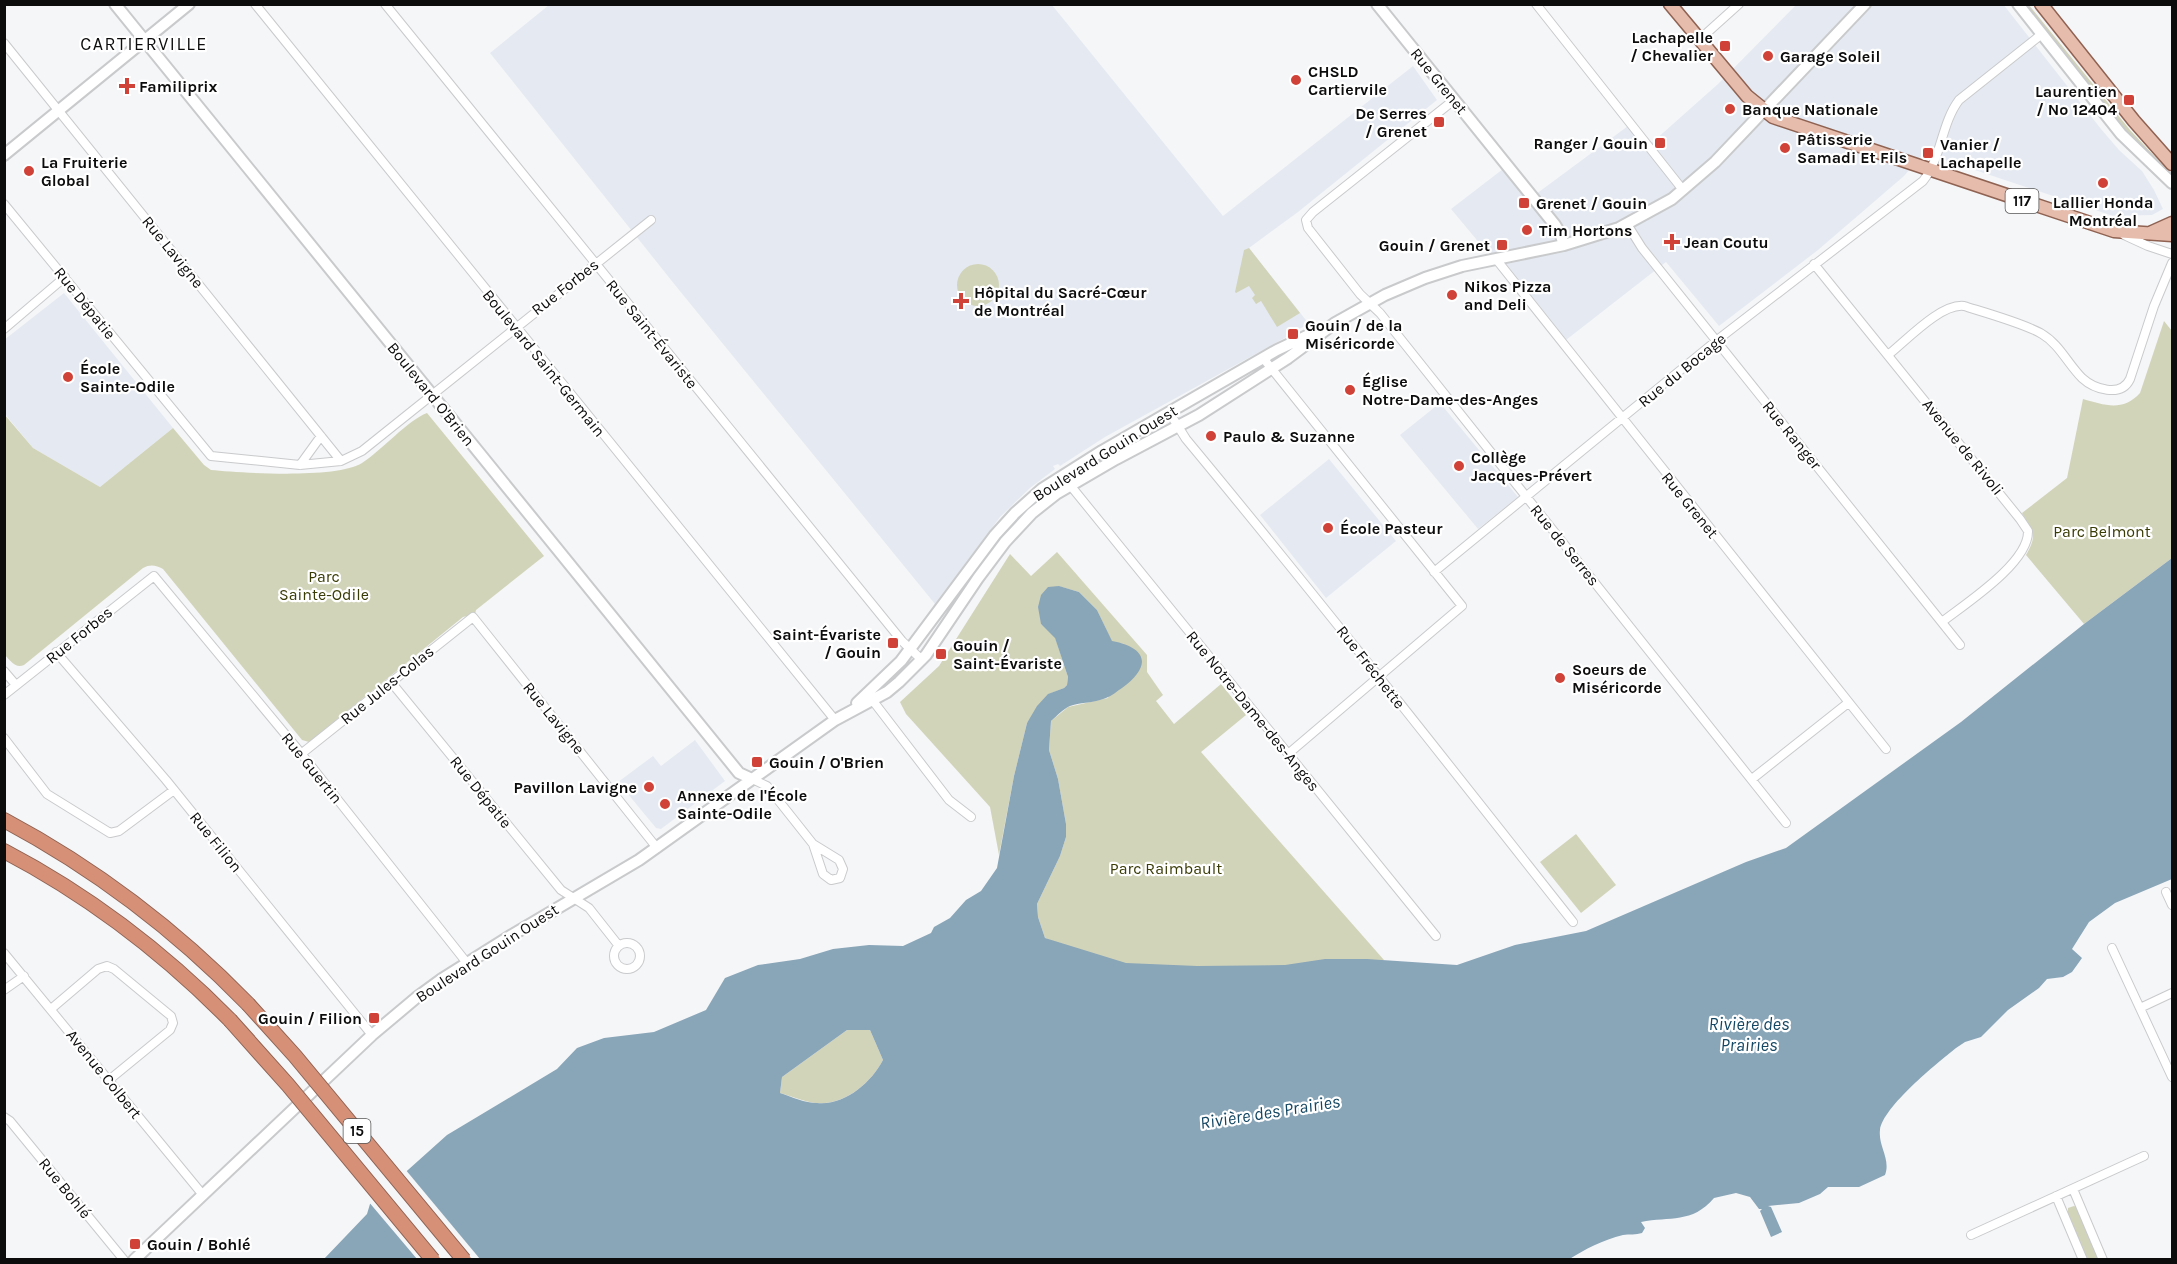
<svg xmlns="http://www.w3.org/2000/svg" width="2177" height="1264" font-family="Karla,sans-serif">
<rect width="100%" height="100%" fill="#f5f6f8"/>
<path fill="#e5eaf2" d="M 2003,4 L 2101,129 L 2119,150 L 2142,171 L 2154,190 L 2163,209 L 2152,215 L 2113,216 L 1924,153 L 1904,176 L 1818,250 L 1719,326 L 1666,262 L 1566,340 L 1509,268 L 1481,245 L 1451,209 L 1503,169 L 1528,200 L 1628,126 L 1646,148 L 1718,84 L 1796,5 Z
M 549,5 L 1052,5 L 1223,216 L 1413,66 L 1437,100 L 1298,212 L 1249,248 L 1309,324 L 1297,330 L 1296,329 L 1291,331 L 1292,334 L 1105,437 L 1060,466 L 1058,464 L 1053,466 L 1055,469 L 1030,488 L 1000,517 L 935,604 L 675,285 L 490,53 Z
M 64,293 L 173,428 L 100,487 L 33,448 L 5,414 L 4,340 Z
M 1440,403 L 1518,497 L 1478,529 L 1400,435 Z
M 1329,459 L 1396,541 L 1326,598 L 1260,515 Z
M 695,740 L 725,781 L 661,829 L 656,828 L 618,782 L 653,756 L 661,766 Z"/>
<path fill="#d2d4b9" d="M 2025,5 L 2029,5 L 2130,130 L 2172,175 L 2172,178 L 2126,132 Z
M 1249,248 L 1300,313 L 1277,327 L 1261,301 L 1256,304 L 1252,298 L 1255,295 L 1249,286 L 1236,293 L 1235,292 L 1244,250 Z
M957 285a21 21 0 1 1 42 0a21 21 0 1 1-42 0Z
M 2164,321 L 2172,331 L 2172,558 L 2084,624 L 2026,555 C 2038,534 2033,532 2022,513 L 2067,478 L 2083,399 C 2104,405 2123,412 2140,393 Z
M 427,413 L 544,556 L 476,610 L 475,614 L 463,617 L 309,742 L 302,740 L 163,569 C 156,565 150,564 143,568 L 24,665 C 15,669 10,660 4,654 L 4,414 L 33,448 L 100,487 L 173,428 L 204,465 L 211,470 C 242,473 337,479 362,463 C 381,451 408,420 427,413 Z
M 1057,552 L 1147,655 L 1147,672 L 1163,695 L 1156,701 L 1174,724 L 1221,684 L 1246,715 L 1201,752 L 1384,960 L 1329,969 L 1125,971 L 1045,938 L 1038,917 L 1037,904 L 1060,856 L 1066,837 L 1066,824 L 1058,779 L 1049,750 L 1051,721 L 1068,707 L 1108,698 L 1124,644 L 1112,642 L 1097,610 L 1079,592 L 1058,586 L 1041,624 L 1055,637 L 1068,677 L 1067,685 L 1064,688 L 1049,694 L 1027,723 L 1014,776 L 999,855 L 990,807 L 906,714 L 900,702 L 939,666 L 1010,554 L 1031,576 Z
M 1576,834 L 1616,885 L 1581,913 L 1540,862 Z
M 847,1030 L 870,1030 L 883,1060 C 871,1083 844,1106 816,1103 C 805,1102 791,1096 780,1093 L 782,1077 Z
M 2074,1206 L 2078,1208 L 2100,1259 L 2087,1259 L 2068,1215 L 2068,1208 Z"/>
<path fill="#89a5b8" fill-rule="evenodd" d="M 2172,558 L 2172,879 L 2115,903 L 2089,922 L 2072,949 L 2082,958 L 2072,972 L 2063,977 L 2047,979 L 2039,988 L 2008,1010 L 1981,1037 L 1965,1042 L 1956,1048 C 1937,1063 1883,1107 1880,1130 C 1878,1146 1891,1159 1885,1175 L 1859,1187 L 1828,1187 L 1820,1194 L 1799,1203 L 1768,1206 L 1771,1207 L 1782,1232 L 1771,1237 L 1760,1211 L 1762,1209 L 1759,1209 L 1750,1197 L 1736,1193 L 1714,1198 C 1692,1224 1670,1216 1641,1222 L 1645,1228 L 1642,1233 C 1636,1235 1629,1234 1623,1235 C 1603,1240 1585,1249 1568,1260 L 323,1260 L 367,1214 L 370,1204 L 447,1135 L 557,1069 L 577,1048 L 604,1038 L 654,1032 L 706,1010 L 725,978 L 758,965 L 800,959 L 833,949 L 869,945 L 903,946 L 931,933 L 934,927 L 950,918 L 966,900 L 981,891 L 997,868 L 1014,776 L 1027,723 L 1037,706 L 1048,694 L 1064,688 L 1067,685 L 1068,677 L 1055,638 L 1041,624 L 1038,607 L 1041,595 L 1048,587 L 1059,586 L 1079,592 L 1097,610 L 1112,641 C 1149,648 1151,667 1122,688 C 1117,691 1112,696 1106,698 C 1095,703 1081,702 1070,706 C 1063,709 1057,716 1051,721 L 1049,750 L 1058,779 L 1066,824 L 1066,837 L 1060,856 L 1037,904 L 1038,917 L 1045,938 L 1126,963 L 1197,966 L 1285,965 L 1325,959 L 1367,959 L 1457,965 L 1515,945 L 1586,931 L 1746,862 L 1786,848 L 1961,722 L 2084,624 ZM 847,1030 L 870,1030 L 883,1060 C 871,1083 844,1106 817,1103 C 805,1103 792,1097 780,1093 L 782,1077 Z"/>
<path fill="#f5f6f8" d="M 405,1169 L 480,1259 L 417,1259 L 368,1201 Z"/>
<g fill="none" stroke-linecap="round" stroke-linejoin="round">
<g stroke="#c9cacc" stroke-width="10">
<path id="street" d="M 255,4 L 835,720
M 385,4 L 902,641 L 922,660
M 1536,4 L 1683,190
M 1699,40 L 1739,4
M 4,43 L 341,461
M 1454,100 L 1313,212 L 1306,220 L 1308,228 L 1360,294 L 1380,313 L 1786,823
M 4,204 L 211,456 L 300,465 L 341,461 L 362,451 L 651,220
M 1627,224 L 1642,248 L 1960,645
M 2124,235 L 2148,246 L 2172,254
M 1496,259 L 1886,749
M 1814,264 L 2020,519 L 2028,531 C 2029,563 1965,604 1942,622
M 4,329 L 65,277
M 1888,355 C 1906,341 1941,303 1964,306 C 1983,312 2026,324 2042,334 C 2059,344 2068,364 2082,378 C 2094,389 2121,398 2130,379 L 2154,306 L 2172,263
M 1263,358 L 1462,606 L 1288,754
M 1169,412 L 1186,439 C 1318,598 1445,760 1573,922
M 300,465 L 321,436
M 1070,485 L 1436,936
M 1434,572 L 1716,341 L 1923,181 C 1942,157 1941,124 1959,100 L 2042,34
M 56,652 L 166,780 L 372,1035
M 4,671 L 16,685
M 391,682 L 561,890 L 589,908 L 619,946
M 4,695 L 154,576 L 300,752 L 467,963
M 870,697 L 949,800 L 971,817
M 4,738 L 47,794 L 110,833 L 119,831 L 174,790
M 301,754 L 473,617 L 657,848
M 752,779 L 767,786 L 813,844 L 839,860 L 843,869 L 840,878 L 831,880 L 823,874 L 813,844
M 1752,779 L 1848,703
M 2166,892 L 2172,905
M614 956a13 13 0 1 1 26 0a13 13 0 1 1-26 0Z
M 2112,948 L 2172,1077
M 4,953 L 203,1195
M 4,990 L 24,976
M 2140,1008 L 2172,993
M 51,1009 L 98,969 L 107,966 L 114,969 L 171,1016 L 173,1023 L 170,1030 L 109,1080
M 4,1117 L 10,1121 L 124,1260
M 2073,1189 L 2103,1260
M 2056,1196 L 2083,1260
M 1971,1235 L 2144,1156"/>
</g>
<g stroke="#c9cacc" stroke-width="14">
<path id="secondary" d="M 115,4 L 739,773 L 752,779
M 1377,4 L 1555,225 L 1560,233 L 1564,245
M 2018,4 L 2121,134 L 2172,183
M 4,155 L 189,4
M 857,703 L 901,661 L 995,535 L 1015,513 L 1042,489 L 1102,451 L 1277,350 L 1315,332
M 134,1260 L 372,1035 L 416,998 L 442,979 L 512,935 L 639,860 L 835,720 L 887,692 L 899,682 L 926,655 L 978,578 L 1005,542 L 1032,513 L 1056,494 L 1116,459 L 1199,415 L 1288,358 L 1335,323 L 1385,295 L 1425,278 L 1462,266 L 1564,245 L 1619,228 L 1672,199 L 1715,162 L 1865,4"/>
</g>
<g stroke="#8f6252" stroke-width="15">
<path id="primary" d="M 1670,4 L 1747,96 L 1773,117 L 2114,231 L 2172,235
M 2041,4 L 2134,121 L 2172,164
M 2152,232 L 2172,223"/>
</g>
<g stroke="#8f6252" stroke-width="16">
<path id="highway" d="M 4,820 C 94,868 177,931 248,1004
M 4,851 C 88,895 164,953 230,1020"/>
</g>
<use href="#street" stroke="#fff" stroke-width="8"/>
<use href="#secondary" stroke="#fff" stroke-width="10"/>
<use href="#primary" stroke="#e6bcad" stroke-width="12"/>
<use href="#highway" stroke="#d59077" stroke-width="14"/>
<g stroke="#8f6252" stroke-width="16" stroke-linecap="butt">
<path id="highway-bridge" d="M 248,1004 L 295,1056 L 464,1260
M 230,1020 L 288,1085 L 433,1260"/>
</g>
<use href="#highway-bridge" stroke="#d59077" stroke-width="14"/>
</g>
<g fill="#d04237" stroke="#fff" stroke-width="2">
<rect x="1719" y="40" width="12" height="12" rx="3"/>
<circle cx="1768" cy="56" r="6"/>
<circle cx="1296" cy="80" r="6"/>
<path d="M124 77h6v6h6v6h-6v6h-6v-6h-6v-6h6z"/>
<rect x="2123" y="94" width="12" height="12" rx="3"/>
<circle cx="1730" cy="109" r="6"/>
<rect x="1433" y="116" width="12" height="12" rx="3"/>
<rect x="1654" y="137" width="12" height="12" rx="3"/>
<circle cx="1785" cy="148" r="6"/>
<rect x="1922" y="147" width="12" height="12" rx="3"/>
<circle cx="29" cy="171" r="6"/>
<circle cx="2103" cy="183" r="6"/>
<rect x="1518" y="197" width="12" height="12" rx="3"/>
<circle cx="1527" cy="230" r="6"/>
<path d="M1669 233h6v6h6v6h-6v6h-6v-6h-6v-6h6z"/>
<rect x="1496" y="239" width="12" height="12" rx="3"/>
<circle cx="1452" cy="295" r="6"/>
<path d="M958 292h6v6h6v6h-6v6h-6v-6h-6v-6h6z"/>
<rect x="1287" y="328" width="12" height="12" rx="3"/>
<circle cx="68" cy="377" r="6"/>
<circle cx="1350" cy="390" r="6"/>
<circle cx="1211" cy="436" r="6"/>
<circle cx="1459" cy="466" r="6"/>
<circle cx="1328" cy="528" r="6"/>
<rect x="887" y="637" width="12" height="12" rx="3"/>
<rect x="935" y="648" width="12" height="12" rx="3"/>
<circle cx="1560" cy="678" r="6"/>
<rect x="751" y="756" width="12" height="12" rx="3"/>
<circle cx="649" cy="787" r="6"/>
<circle cx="665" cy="804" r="6"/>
<rect x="368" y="1012" width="12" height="12" rx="3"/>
<rect x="129" y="1238" width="12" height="12" rx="3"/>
</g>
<g text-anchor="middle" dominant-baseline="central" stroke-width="4.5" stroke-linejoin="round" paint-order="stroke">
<g fill="#fff" stroke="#555556" stroke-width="1.5">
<rect x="2005.5" y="189" width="33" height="24" rx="4.5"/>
<rect x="343.5" y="1119" width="27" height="24" rx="4.5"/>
</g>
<g font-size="15" font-weight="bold" fill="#0c0c0d">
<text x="2022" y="201">117</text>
<text x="357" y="1131">15</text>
</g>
<g font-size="16" font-weight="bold" fill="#0c0c0d" stroke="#fff" text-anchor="start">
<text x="1713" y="37" text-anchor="end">Lachapelle<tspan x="1713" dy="18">/ Chevalier</tspan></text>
<text x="1780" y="56">Garage Soleil</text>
<text x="1308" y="71">CHSLD<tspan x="1308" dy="18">Cartiervile</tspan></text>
<text x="139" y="86">Familiprix</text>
<text x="2117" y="91" text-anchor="end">Laurentien<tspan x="2117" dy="18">/ No 12404</tspan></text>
<text x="1742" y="109">Banque Nationale</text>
<text x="1427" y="113" text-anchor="end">De Serres<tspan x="1427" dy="18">/ Grenet</tspan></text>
<text x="1797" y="139">Pâtisserie<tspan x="1797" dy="18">Samadi Et Fils</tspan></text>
<text x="1648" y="143" text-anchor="end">Ranger / Gouin</text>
<text x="1940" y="144">Vanier /<tspan x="1940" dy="18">Lachapelle</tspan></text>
<text x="41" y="162">La Fruiterie<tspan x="41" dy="18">Global</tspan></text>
<text x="2103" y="202" text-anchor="middle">Lallier Honda<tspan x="2103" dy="18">Montréal</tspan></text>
<text x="1536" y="203">Grenet / Gouin</text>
<text x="1539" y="230">Tim Hortons</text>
<text x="1684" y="242">Jean Coutu</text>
<text x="1490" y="245" text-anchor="end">Gouin / Grenet</text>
<text x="1464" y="286">Nikos Pizza<tspan x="1464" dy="18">and Deli</tspan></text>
<text x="974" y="292">Hôpital du Sacré-Cœur<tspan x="974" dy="18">de Montréal</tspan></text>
<text x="1305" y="325">Gouin / de la<tspan x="1305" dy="18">Miséricorde</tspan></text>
<text x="80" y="368">École<tspan x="80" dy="18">Sainte-Odile</tspan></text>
<text x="1362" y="381">Église<tspan x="1362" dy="18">Notre-Dame-des-Anges</tspan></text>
<text x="1223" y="436">Paulo &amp; Suzanne</text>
<text x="1471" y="457">Collège<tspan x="1471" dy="18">Jacques-Prévert</tspan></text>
<text x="1340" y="528">École Pasteur</text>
<text x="881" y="634" text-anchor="end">Saint-Évariste<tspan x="881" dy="18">/ Gouin</tspan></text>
<text x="953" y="645">Gouin /<tspan x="953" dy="18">Saint-Évariste</tspan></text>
<text x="1572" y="669">Soeurs de<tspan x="1572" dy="18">Miséricorde</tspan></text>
<text x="769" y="762">Gouin / O'Brien</text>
<text x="637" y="787" text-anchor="end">Pavillon Lavigne</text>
<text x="677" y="795">Annexe de l'École<tspan x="677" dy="18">Sainte-Odile</tspan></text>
<text x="362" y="1018" text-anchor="end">Gouin / Filion</text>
<text x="147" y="1244">Gouin / Bohlé</text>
</g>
<g font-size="16" fill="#0c0c0d" stroke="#fff">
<text transform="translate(1439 81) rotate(51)">Rue Grenet</text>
<text transform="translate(173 252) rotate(51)">Rue Lavigne</text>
<text transform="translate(565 287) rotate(-38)">Rue Forbes</text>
<text transform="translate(85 303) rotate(51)">Rue Dépatie</text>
<text transform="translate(652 334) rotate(51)">Rue Saint-Évariste</text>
<text transform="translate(544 363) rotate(51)">Boulevard Saint-Germain</text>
<text transform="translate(1682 370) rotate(-39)">Rue du Bocage</text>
<text transform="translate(431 394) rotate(51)">Boulevard O'Brien</text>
<text transform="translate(1792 435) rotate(51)">Rue Ranger</text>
<text transform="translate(1963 447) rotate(51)">Avenue de Rivoli</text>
<text transform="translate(1105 453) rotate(-32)">Boulevard Gouin Ouest</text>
<text transform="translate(1690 505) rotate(51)">Rue Grenet</text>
<text transform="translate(1565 545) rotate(51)">Rue de Serres</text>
<text transform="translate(79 635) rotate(-39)">Rue Forbes</text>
<text transform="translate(1371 667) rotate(52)">Rue Fréchette</text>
<text transform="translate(387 685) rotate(-39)">Rue Jules-Colas</text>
<text transform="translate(1253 711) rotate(51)">Rue Notre-Dame-des-Anges</text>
<text transform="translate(554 718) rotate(51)">Rue Lavigne</text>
<text transform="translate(312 768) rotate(51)">Rue Guertin</text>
<text transform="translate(481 792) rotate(51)">Rue Dépatie</text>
<text transform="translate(216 842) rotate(51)">Rue Filion</text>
<text transform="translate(487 953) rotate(-33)">Boulevard Gouin Ouest</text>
<text transform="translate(104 1074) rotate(51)">Avenue Colbert</text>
<text transform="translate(65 1188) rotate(51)">Rue Bohlé</text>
</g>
<g font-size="16" fill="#3a3c06" stroke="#fff">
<text x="2102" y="531">Parc Belmont</text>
<text x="324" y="576">Parc<tspan x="324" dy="18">Sainte-Odile</tspan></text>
<text x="1166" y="868">Parc Raimbault</text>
</g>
<g font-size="18" letter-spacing="1.5" fill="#0c0c0d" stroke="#fff">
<text x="144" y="44">CARTIERVILLE</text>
</g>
<g font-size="18" font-style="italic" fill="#134662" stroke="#fff">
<text x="1749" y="1024">Rivière des<tspan x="1749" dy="21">Prairies</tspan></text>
<text transform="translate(1270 1112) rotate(-9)">Rivière des Prairies</text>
</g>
</g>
<rect width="2177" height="1264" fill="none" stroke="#0c0c0d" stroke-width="12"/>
</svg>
